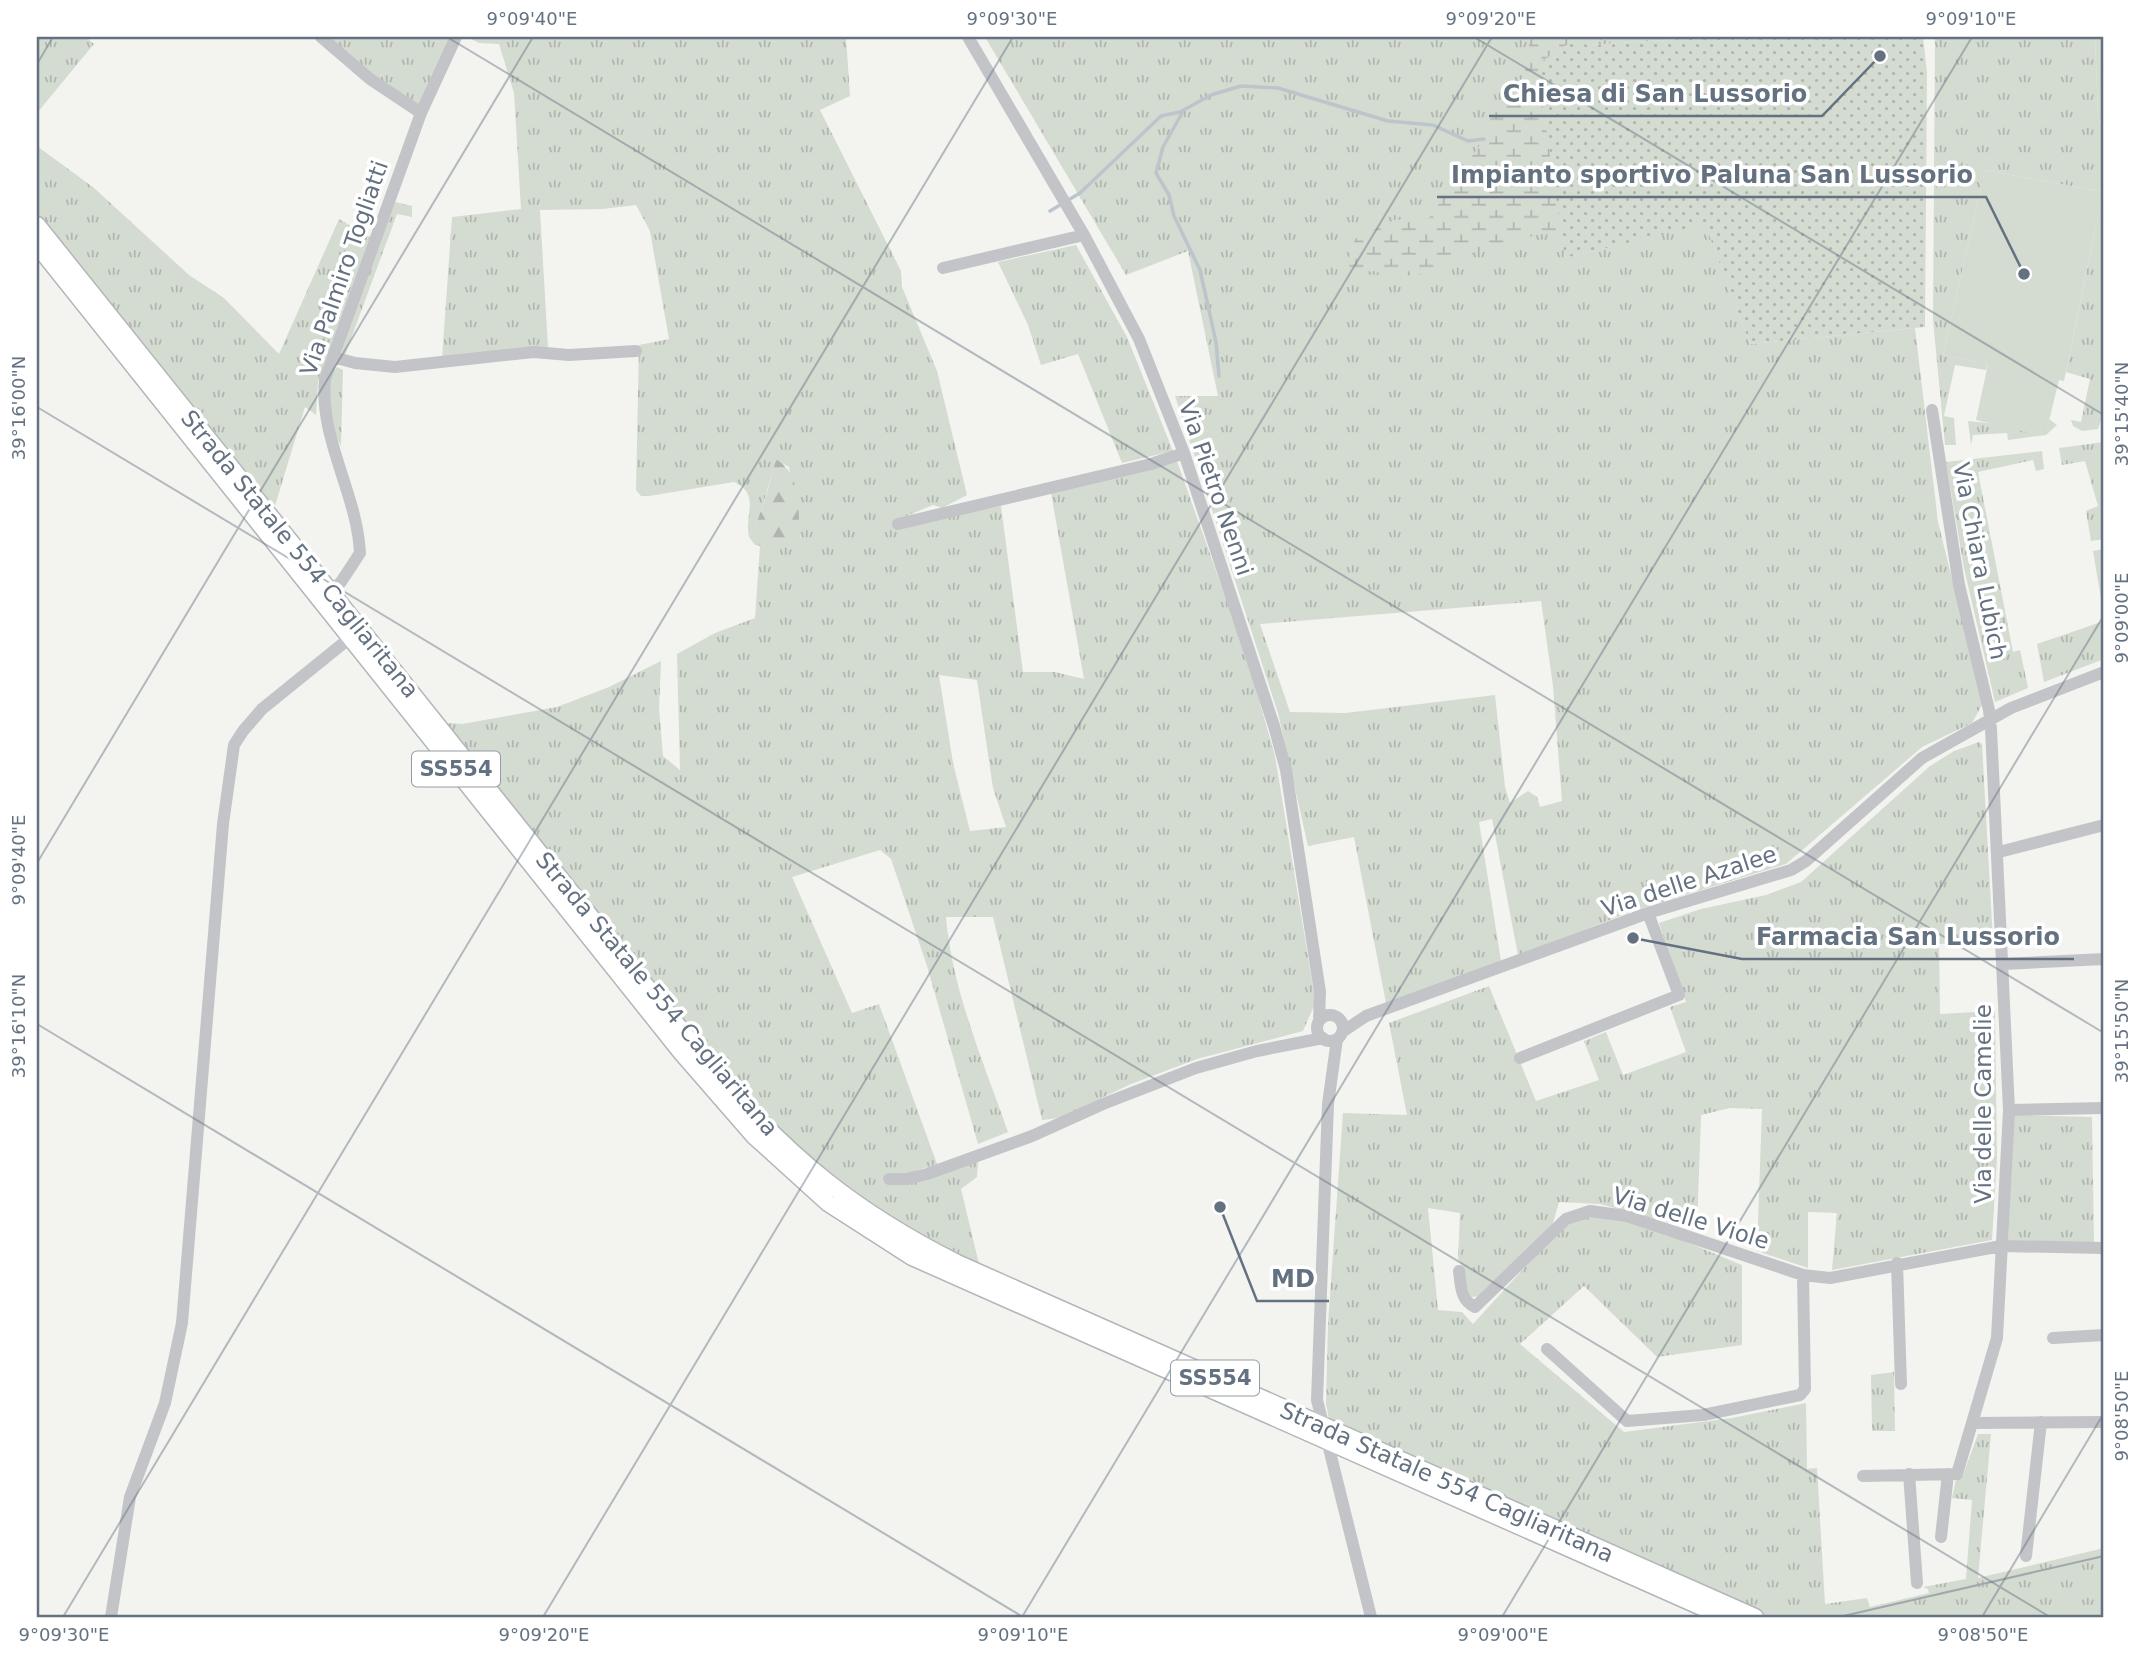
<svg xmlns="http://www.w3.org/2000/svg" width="2141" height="1654" font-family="'DejaVu Sans',sans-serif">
<defs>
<pattern id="grass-tufts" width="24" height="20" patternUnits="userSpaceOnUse" patternTransform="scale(1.75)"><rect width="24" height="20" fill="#d4dbd1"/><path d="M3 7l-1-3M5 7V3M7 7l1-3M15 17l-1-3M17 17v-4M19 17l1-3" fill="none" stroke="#b0b6af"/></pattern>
<pattern id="forest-firs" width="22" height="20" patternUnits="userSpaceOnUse" patternTransform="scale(1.75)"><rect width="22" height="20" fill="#d4dbd1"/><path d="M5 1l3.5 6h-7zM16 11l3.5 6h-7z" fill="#b0b6af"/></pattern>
<pattern id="wetland-marsh" width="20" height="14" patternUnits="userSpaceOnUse" patternTransform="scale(1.75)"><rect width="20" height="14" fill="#d4dbd1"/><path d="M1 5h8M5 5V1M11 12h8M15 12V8" fill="none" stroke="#b0b6af"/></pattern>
<pattern id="park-dots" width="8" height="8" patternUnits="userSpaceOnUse" patternTransform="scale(1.75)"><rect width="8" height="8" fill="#d4dbd1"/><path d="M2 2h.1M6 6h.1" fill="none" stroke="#b0b6af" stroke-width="1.8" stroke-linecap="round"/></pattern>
</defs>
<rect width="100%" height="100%" fill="#f3f4f0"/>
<path fill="url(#grass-tufts)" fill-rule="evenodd" d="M 37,37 L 86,37 L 94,44 L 37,113 Z
M 327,37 L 451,37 L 419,106 L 384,86 Z
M 467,37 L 846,37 L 850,96 L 820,110 L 901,271 L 902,287 L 937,371 L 967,495 L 942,508 L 933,505 L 897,520 L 957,515 L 1001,506 L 1023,672 L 1055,672 L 1084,679 L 1051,493 L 1177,461 L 1247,658 L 1275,756 L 1314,993 L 1314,1006 L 1303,1031 L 1197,1059 L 1131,1084 L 1059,1118 L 1042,1120 L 993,917 L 946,917 C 952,990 984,1063 1008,1132 L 978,1144 L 927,966 L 891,859 L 880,850 L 792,877 L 852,1013 L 879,1004 L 937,1164 L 898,1176 L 888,1174 L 882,1181 L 897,1185 L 978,1162 L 977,1177 L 961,1189 L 979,1264 L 880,1214 L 803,1155 L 729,1079 L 449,729 L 449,723 L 462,724 L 557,707 L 609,687 L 661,661 L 659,708 L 663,756 L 680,770 L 677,654 L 715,633 L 755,618 L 760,546 L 801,539 L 789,467 L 777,460 C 768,481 761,521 749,537 C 744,515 761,494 734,482 L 649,496 L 641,496 L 636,490 L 639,345 L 669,339 L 650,231 L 636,205 L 603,209 L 540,210 L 548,348 L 442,359 L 452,217 L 521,209 L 514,93 L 499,44 L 479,43 ZM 939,675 L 977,680 L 993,788 L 1006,827 L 970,831 L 953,763 Z
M 985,37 L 1710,37 L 1590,45 L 1571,42 L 1541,63 L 1565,258 L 1705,223 L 1750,344 L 1915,328 L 1938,522 L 1980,693 L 1982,705 L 1972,723 L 1922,747 L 1786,864 L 1633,911 L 1518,955 L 1492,819 L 1479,822 L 1501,961 L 1386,1003 L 1354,837 L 1308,846 L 1278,713 L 1175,396 L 1218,396 L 1188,251 L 1126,275 ZM 1541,601 L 1553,686 L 1562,801 L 1540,807 L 1537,797 L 1528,791 L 1510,803 L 1505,787 L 1495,695 L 1346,713 L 1290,712 L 1260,624 Z
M 1935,37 L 2095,37 L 2098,118 L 2104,129 L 2102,417 L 2098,429 L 2082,431 L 2073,426 L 2071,420 L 2081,422 L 2090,379 L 2066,372 L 2103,192 L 1985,170 L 1943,355 L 1988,364 L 1986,370 L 1955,365 L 1944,416 L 1954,418 L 1956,445 L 1945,445 L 1933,320 Z
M 37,146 L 94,188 L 189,275 L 224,298 L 279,354 L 339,219 L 370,237 L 318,381 L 316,415 L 305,407 L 274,509 L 37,215 Z
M 395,202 L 412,206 L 412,217 L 397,214 L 345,355 L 342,354 L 340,348 Z
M 1076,245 L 1127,337 L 1173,451 L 1122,463 L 1078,354 L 1041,365 L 1028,325 L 998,262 Z
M 337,367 L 343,370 L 341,446 C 328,424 320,388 337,367 Z
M 2049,419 L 2057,425 L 2046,435 L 2008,440 L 2007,433 L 1973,435 L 1971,445 L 1968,421 L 2047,429 Z
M 2104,442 L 2104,539 L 2091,541 L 2086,511 L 2098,506 L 2085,461 L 2062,465 L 2059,448 Z
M 2042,451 L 2044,469 L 2036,471 L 2033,460 L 1978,472 L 2013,652 L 2020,650 L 2028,688 L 1995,702 L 1964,568 L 1946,462 Z
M 2104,549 L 2104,604 L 2102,605 L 2093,551 Z
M 2104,621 L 2104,659 L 2044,682 L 2037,644 Z
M 1979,742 L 1982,744 L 1993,941 L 1939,944 L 1940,1014 L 1995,1011 L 1997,1158 L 1992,1240 L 1832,1270 L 1837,1213 L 1808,1212 L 1808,1268 L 1757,1251 L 1762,1109 L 1730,1108 L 1701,1115 L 1697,1230 L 1600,1204 L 1559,1202 L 1552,1227 L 1480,1296 L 1472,1297 C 1463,1287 1468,1271 1458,1259 L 1460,1213 L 1428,1208 L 1438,1310 L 1462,1312 L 1473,1324 L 1557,1232 C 1566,1224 1579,1219 1591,1217 C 1625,1213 1708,1251 1742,1265 L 1742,1345 L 1657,1357 L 1584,1286 L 1520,1344 L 1624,1432 L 1732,1418 L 1806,1403 L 1807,1469 L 1817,1468 L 1825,1604 L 1867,1598 L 1870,1607 L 1929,1593 L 1928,1589 L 1923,1587 L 1966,1579 L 1972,1500 L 1952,1498 L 1956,1479 L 1963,1475 L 1978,1434 L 1991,1434 L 1978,1578 L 2104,1548 L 2104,1617 L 1765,1617 L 1335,1427 L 1329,1419 L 1326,1404 L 1328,1323 L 1343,1113 L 1407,1115 L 1389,1023 L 1489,986 L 1536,1101 L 1599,1080 L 1584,1041 L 1606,1032 L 1623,1075 L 1686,1052 L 1670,1007 L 1686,1002 L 1659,923 L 1701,909 L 1766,895 L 1801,882 L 1930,766 L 1954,751 Z
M 2014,1115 L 2092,1117 L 2094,1242 L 2008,1242 Z
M 1894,1372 L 1895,1431 L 1872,1431 L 1871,1375 Z"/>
<path fill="url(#forest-firs)" d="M 776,459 C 804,476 796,511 801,540 L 760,546 L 755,545 L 749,537 C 759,524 771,478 776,459 Z"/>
<path fill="url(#wetland-marsh)" d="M 1535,37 L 1607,37 L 1590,45 L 1571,42 L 1540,63 L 1538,73 L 1561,230 L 1505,242 L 1415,276 L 1345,269 L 1355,239 L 1394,220 L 1429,218 L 1484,139 L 1493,111 L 1521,80 L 1531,55 L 1528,41 Z"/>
<path fill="url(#park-dots)" d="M 1710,37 L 1923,37 L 1927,72 L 1925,327 L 1750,344 L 1705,224 L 1565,258 L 1538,73 L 1541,62 L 1571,42 L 1590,45 Z"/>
<path fill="#d4dbd1" d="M 2095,37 L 2104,37 L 2104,128 L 2098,118 Z
M 1985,170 L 2103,192 L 2064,381 L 2059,380 L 2047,429 L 2038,435 L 1976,420 L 1988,364 L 1943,355 Z"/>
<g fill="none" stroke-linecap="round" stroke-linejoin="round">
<path stroke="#bcc5cb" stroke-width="3.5" d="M 1182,113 L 1163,147 L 1156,173 L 1169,195 L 1174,216 L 1200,270 L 1216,342 L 1219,376
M 1050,211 L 1080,193 L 1161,116 L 1180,112 L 1211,95 L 1241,86 L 1278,88 L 1388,121 L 1433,125 L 1468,141 L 1484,139"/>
<g stroke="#b2b6ba" stroke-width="19">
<path id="major" d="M 37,225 L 718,1076 C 794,1161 854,1211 957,1263 L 1755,1617
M 37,245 L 681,1052 L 754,1136 L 828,1203 L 912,1257 L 1724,1617"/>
</g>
<path stroke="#c2c4c8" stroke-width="12" d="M 321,37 L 370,79 L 421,113
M 968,37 L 1084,235 L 1139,339 L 1184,453 L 1274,726 L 1286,770 L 1320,992 L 1319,1021
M 943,268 L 1084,235
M 333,357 L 355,363 L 395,367 L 534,352 L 569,355 L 636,351
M 898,524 L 1151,464 L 1184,453
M 330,592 L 341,582 L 360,553 C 357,493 319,439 325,379 L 421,113 L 456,37
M 1999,852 L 2104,825
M 2004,964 L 2104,959
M1317 1028a13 13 0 1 1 26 0a13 13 0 1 1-26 0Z
M 1342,1032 L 1366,1016 L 1648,913 L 1791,870 L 1806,861 L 1922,758 L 2011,708 L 2104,672
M 1337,1039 L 1328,1104 L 1317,1400 L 1371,1617
M 1520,1058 L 1679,995 L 1648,913
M 2009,1110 L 2104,1108
M 889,1179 L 906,1179 L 927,1174 L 1032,1136 L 1103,1104 L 1196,1068 L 1257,1051 L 1323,1038
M 1897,1263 L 1901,1384
M 1459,1271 C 1461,1285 1460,1300 1475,1307 L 1566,1219 L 1590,1211 L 1627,1216 L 1803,1275 L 1830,1278 L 2001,1246 L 2104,1248
M 2053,1338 L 2104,1335
M 1547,1349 L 1627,1421 L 1703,1415 L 1800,1395 L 1805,1389 L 1803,1275
M 1973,1423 L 2104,1422
M 1909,1474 L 1917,1583
M 1863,1476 L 1957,1474 L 1997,1338 L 2009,1110 L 1991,729 L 1989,710 L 1959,585 L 1932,410
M 1941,1537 L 1948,1474
M 2026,1556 L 2041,1422
M 111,1617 L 130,1497 L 165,1403 L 182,1323 L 223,824 L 234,745 L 243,731 L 262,709 L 351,637"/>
<use href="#major" stroke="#fff" stroke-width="16"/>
<path stroke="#a2a7ac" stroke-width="2" d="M 1839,1617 L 2104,1556"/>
</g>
<path fill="none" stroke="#647180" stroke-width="2" stroke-opacity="0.45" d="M 447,37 L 2104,1033M 1474,37 L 2104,415M 37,64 L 53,37M 37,407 L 2050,1617M 37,863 L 533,37M 37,1024 L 1023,1617M 63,1617 L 1013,37M 543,1617 L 1492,37M 1022,1617 L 1972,37M 1502,1617 L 2104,615M 1982,1617 L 2104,1413"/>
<g text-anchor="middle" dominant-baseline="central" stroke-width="7" stroke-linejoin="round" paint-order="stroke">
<g fill="#fff" stroke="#929ca6" stroke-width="2">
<rect x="412" y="751.5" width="88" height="35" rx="5"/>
<rect x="1171" y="1360.5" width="88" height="35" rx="5"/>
</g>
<g font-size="21" font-weight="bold" fill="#647180">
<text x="456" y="769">SS554</text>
<text x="1215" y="1378">SS554</text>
</g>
<g font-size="23" fill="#647180" stroke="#fff">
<text transform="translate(344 268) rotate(-71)">Via Palmiro Togliatti</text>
<text transform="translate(1216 488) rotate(71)">Via Pietro Nenni</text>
<text transform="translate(300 554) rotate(51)">Strada Statale 554 Cagliaritana</text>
<text transform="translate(1980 561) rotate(79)">Via Chiara Lubich</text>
<text transform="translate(1689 881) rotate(-18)">Via delle Azalee</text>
<text transform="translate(657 994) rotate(50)">Strada Statale 554 Cagliaritana</text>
<text transform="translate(1983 1104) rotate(-90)">Via delle Camelie</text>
<text transform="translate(1691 1218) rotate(17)">Via delle Viole</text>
<text transform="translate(1447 1482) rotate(24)">Strada Statale 554 Cagliaritana</text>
</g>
</g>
<path fill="none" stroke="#647180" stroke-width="2.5" d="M1880 56L1822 116H1489M2024 274L1986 197H1437M1633 938L1742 959H2074M1220 1207L1257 1301H1329"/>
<g fill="#647180" stroke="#fff" stroke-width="2.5">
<circle cx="1880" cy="56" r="7"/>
<circle cx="2024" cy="274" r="7"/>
<circle cx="1633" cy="938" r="7"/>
<circle cx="1220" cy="1207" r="7"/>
</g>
<g font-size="24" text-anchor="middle" font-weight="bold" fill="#647180" stroke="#fff" stroke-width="7" stroke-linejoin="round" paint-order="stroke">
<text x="1655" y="102">Chiesa di San Lussorio</text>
<text x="1712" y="183">Impianto sportivo Paluna San Lussorio</text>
<text x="1908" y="945">Farmacia San Lussorio</text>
<text x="1293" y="1287">MD</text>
</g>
<rect width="2141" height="1654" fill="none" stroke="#ffffff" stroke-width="77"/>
<rect x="38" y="38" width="2064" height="1578" fill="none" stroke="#647180" stroke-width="2.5"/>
<g font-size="18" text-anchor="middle" fill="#647180">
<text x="532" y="25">9°09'40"E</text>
<text x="1012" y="25">9°09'30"E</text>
<text x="1491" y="25">9°09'20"E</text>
<text x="1971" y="25">9°09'10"E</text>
<text transform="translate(19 408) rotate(-90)" y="6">39°16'00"N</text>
<text transform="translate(2122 414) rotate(-90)" y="6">39°15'40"N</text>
<text transform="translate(2122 618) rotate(-90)" y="6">9°09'00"E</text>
<text transform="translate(19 860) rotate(-90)" y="6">9°09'40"E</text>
<text transform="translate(19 1026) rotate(-90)" y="6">39°16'10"N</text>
<text transform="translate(2122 1031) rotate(-90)" y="6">39°15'50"N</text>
<text transform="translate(2122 1416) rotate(-90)" y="6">9°08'50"E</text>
<text x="64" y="1641">9°09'30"E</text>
<text x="544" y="1641">9°09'20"E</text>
<text x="1023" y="1641">9°09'10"E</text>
<text x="1503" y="1641">9°09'00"E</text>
<text x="1983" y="1641">9°08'50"E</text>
</g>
</svg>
